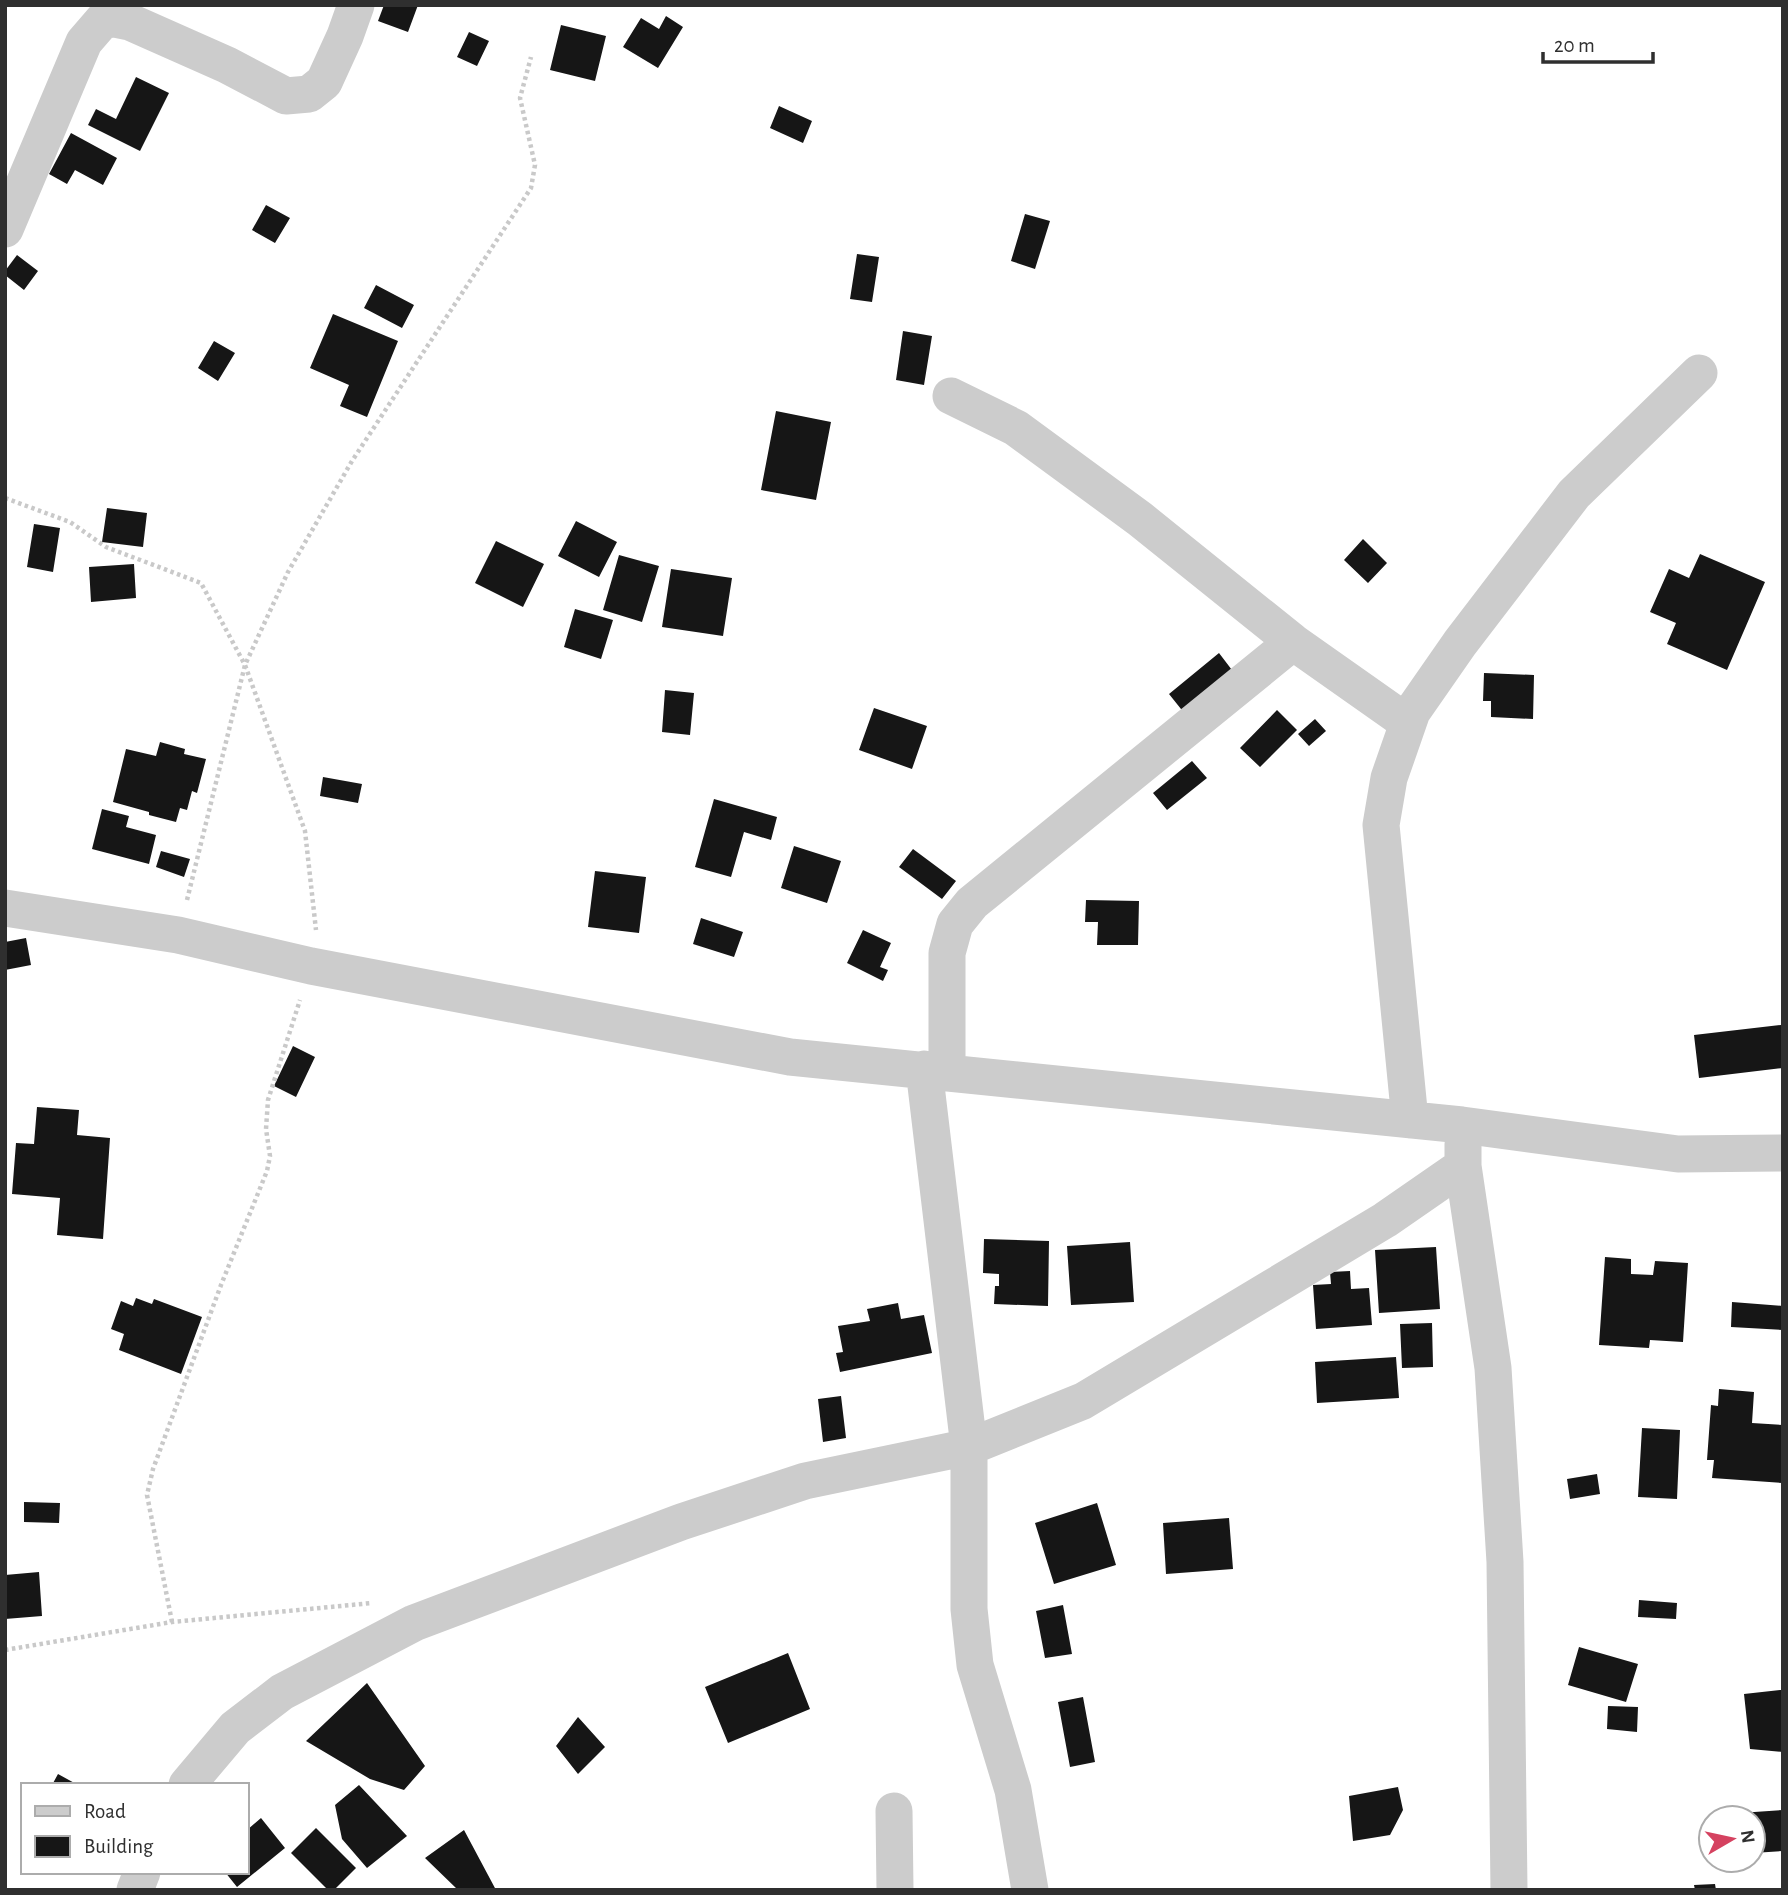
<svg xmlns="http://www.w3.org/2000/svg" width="1788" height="1895" font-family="'Alegreya Sans',sans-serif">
<rect width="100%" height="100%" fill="#fff"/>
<path fill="#161616" d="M 384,5 L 418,5 L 408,32 L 378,21 Z
M 666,16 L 683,27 L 658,68 L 623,47 L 641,18 L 659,29 Z
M 561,25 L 606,36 L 595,81 L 550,70 Z
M 469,32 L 489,41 L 477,66 L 457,57 Z
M 136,77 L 169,93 L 140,151 L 88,125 L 96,109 L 116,119 Z
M 779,106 L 812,121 L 803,143 L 770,128 Z
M 71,133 L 117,158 L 103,185 L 75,170 L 67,184 L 49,174 Z
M 266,205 L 290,218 L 275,243 L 252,230 Z
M 1025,214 L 1050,221 L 1035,269 L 1011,261 Z
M 857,254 L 879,257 L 872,302 L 850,299 Z
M 17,255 L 38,271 L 24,290 L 5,275 L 5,271 Z
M 376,285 L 414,305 L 402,328 L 364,308 Z
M 333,314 L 398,341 L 367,417 L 340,406 L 349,385 L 310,368 Z
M 903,331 L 932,336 L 924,385 L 896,380 Z
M 214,341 L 235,353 L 218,381 L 198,368 Z
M 776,411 L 831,422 L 816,500 L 761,490 Z
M 107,508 L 147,513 L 143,547 L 102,542 Z
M 576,521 L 617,542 L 599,577 L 558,556 Z
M 34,524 L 60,528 L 53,572 L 27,567 Z
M 1363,539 L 1387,563 L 1368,583 L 1344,560 Z
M 496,541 L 544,564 L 523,607 L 475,583 Z
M 1700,554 L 1765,582 L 1727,670 L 1667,644 L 1676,623 L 1650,612 L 1669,569 L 1689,578 Z
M 619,555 L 659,566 L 642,622 L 603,610 Z
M 134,564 L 136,598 L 91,602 L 89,567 Z
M 671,569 L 732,578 L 723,636 L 662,627 Z
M 575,609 L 613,620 L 601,659 L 564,647 Z
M 1219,653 L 1235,674 L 1185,714 L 1169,694 Z
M 1484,673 L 1534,675 L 1533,719 L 1491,717 L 1491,701 L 1483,701 Z
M 665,690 L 694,693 L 690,735 L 662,732 Z
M 874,708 L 927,726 L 912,769 L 859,750 Z
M 1277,710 L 1297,730 L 1260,767 L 1240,748 Z
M 1315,719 L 1326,731 L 1309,746 L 1298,734 Z
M 160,742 L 185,749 L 184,754 L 206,759 L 197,793 L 192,791 L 187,810 L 180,808 L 176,822 L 149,815 L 149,812 L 113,802 L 126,749 L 156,756 Z
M 1192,761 L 1207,778 L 1167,810 L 1153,793 Z
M 323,777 L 362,784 L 358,803 L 320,796 Z
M 714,799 L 777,817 L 771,840 L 744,832 L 731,877 L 695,867 Z
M 102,809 L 129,816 L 126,827 L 156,835 L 149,864 L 92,849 Z
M 794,846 L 841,861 L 827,903 L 781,888 Z
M 913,849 L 956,881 L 942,899 L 899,867 Z
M 161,851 L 190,859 L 184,877 L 156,867 Z
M 595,871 L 646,877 L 639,933 L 588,927 Z
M 1086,900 L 1139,901 L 1138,945 L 1097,945 L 1098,922 L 1085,922 Z
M 701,918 L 743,932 L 734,957 L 693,944 Z
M 863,930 L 891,943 L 880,967 L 888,970 L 883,981 L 847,963 Z
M 26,938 L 31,965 L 5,970 L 5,942 Z
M 1781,1025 L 1783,1068 L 1699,1078 L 1694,1035 Z
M 293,1046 L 315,1057 L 296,1097 L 274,1086 Z
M 37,1107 L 79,1110 L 77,1135 L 110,1138 L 103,1239 L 57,1235 L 60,1198 L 12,1194 L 16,1143 L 34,1144 Z
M 984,1239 L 1049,1241 L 1048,1306 L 994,1304 L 995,1286 L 999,1286 L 999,1274 L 983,1273 Z
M 1130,1242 L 1134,1302 L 1071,1305 L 1067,1246 Z
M 1436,1247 L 1440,1309 L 1379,1313 L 1375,1250 Z
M 1605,1257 L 1631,1259 L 1631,1274 L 1653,1275 L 1655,1261 L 1688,1263 L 1683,1342 L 1650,1340 L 1649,1348 L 1599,1345 Z
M 1350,1271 L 1351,1289 L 1369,1288 L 1372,1325 L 1316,1329 L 1313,1285 L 1331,1284 L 1330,1272 Z
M 136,1298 L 152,1304 L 154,1299 L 202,1317 L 181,1374 L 119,1350 L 124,1334 L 111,1329 L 121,1301 L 133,1306 Z
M 1732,1302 L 1783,1306 L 1783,1330 L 1731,1327 Z
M 898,1303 L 901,1319 L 924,1315 L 932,1353 L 840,1372 L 836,1353 L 843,1352 L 838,1326 L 870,1321 L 867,1309 Z
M 1432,1323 L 1433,1367 L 1402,1368 L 1400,1324 Z
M 1396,1357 L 1399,1398 L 1317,1403 L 1315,1362 Z
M 1719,1389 L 1754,1392 L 1752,1423 L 1783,1425 L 1782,1483 L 1712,1478 L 1714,1460 L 1707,1460 L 1711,1405 L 1718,1406 Z
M 841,1396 L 846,1438 L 823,1442 L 818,1399 Z
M 1642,1428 L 1680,1430 L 1677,1499 L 1638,1497 Z
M 1597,1474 L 1600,1494 L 1570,1499 L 1567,1479 Z
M 24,1502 L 60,1503 L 59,1523 L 24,1522 Z
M 1097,1503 L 1116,1565 L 1054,1584 L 1035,1523 Z
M 1229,1518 L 1233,1569 L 1166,1574 L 1163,1523 Z
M 39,1572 L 42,1616 L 5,1619 L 5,1575 Z
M 1639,1600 L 1677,1603 L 1676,1619 L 1638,1617 Z
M 1063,1605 L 1072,1654 L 1045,1658 L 1036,1611 Z
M 1579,1647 L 1638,1664 L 1626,1702 L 1568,1685 Z
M 788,1653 L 810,1709 L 728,1743 L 705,1687 Z
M 367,1683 L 425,1766 L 404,1790 L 370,1779 L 306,1741 Z
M 1780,1690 L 1783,1690 L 1783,1752 L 1750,1749 L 1744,1694 Z
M 1083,1697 L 1095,1762 L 1070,1767 L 1058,1702 Z
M 1608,1706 L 1638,1707 L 1637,1732 L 1607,1729 Z
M 578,1717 L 605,1747 L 578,1774 L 556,1746 Z
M 58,1774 L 78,1785 L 52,1785 Z
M 359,1785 L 407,1836 L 367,1868 L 342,1839 L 335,1805 Z
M 1398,1787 L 1403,1810 L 1390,1835 L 1353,1841 L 1349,1796 Z
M 1783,1810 L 1783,1851 L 1753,1853 L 1753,1818 L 1726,1818 L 1725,1814 Z
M 261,1818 L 285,1848 L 237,1887 L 225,1872 L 247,1872 L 247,1830 Z
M 316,1828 L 356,1868 L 334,1890 L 328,1890 L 291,1853 Z
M 464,1830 L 496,1890 L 458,1890 L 425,1858 Z
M 1715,1884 L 1716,1890 L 1695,1890 L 1694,1885 Z"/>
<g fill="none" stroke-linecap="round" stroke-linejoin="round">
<path stroke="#c9c9c9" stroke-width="4.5" stroke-dasharray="3.5 3.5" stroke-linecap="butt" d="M 5,498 L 70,522 L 106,547 L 201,583 L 245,665 L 305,831 L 316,930
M 187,900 L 245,665 L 288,572 L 352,461 L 531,188 L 535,165 L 520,98 L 531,57
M 172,1622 L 147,1495 L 153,1469 L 221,1285 L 267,1171 L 270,1156 L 266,1129 L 268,1100 L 300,1000
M 5,1650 L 172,1622 L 372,1603"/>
<path stroke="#ccc" stroke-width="37" d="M 5,229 L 84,42 L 103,20 L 115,19 L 130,22 L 227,65 L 286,96 L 309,94 L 324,82 L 345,36 L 356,5
M 951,396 L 1016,428 L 1140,519 L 1293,642 L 1408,723
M 5,908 L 178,935 L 311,966 L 790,1057 L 1462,1125 L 1678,1154 L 1783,1153
M 924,1069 L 969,1447 L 969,1609 L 975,1665 L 1013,1790 L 1030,1890
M 947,1072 L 947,953 L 955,924 L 972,903 L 1293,642
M 1410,1120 L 1381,825 L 1389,778 L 1412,712 L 1460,643 L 1574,494 L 1699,373
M 1463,1144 L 1463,1166 L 1493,1368 L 1505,1562 L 1509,1890
M 187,1785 L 235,1728 L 282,1692 L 414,1623 L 681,1522 L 805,1481 L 969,1447 L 1083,1401 L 1385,1220 L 1463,1166
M 894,1811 L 895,1890
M 135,1890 L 142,1872"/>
</g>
<rect width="1788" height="1895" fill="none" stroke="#2f2f2f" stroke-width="14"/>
<rect x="21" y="1783" width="228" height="91" fill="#ffffff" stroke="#acacac" stroke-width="2"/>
<rect x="35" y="1806" width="35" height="10" fill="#cccccc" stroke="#acacac" stroke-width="2"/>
<text x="84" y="1818" font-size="21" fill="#2f2f2f">Road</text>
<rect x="35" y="1836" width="35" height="21" fill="#161616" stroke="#acacac" stroke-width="2"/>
<text x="84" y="1853" font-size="21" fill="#2f2f2f">Building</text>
<g transform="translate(1732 1839) rotate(81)"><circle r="33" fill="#ffffff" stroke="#acacac" stroke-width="2"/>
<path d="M0-5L12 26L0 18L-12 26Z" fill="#d54260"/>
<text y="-10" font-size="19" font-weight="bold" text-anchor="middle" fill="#2f2f2f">N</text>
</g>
<path d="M1543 52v10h110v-10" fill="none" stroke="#2f2f2f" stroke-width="3.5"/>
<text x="1554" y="52" font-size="21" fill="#2f2f2f" stroke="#ffffff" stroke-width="5" paint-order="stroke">20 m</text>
</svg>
